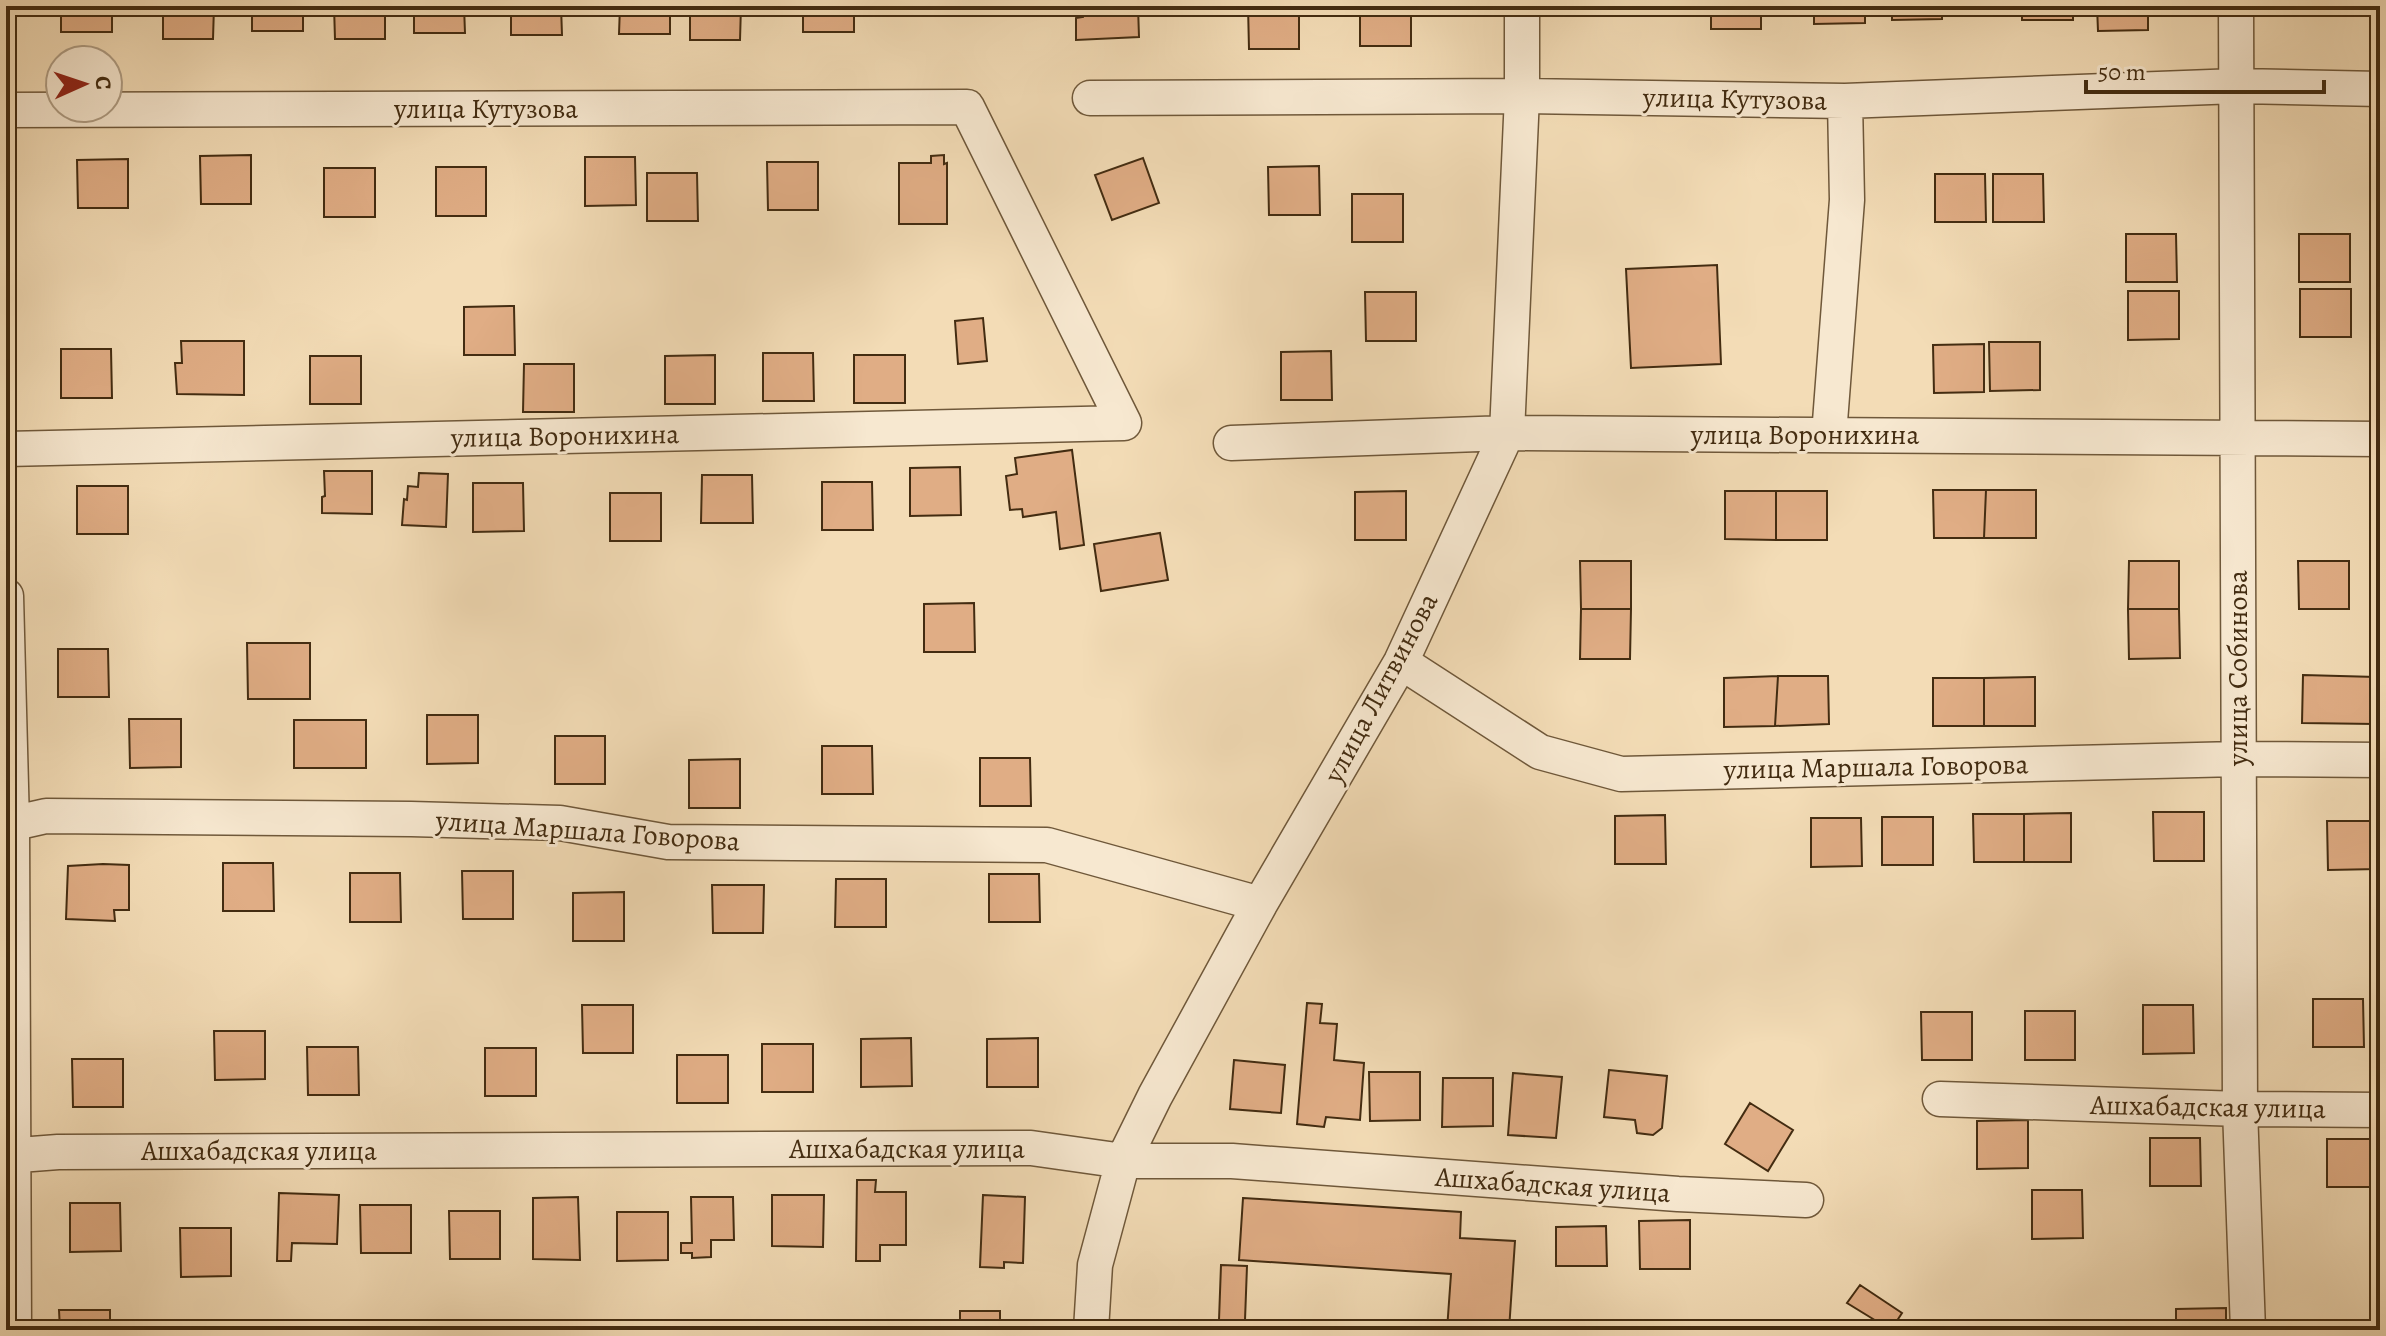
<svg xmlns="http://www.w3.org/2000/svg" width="2386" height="1336" font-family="Alegreya,serif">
<rect width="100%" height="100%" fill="#f3dcb6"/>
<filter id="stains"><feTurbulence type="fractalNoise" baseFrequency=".0025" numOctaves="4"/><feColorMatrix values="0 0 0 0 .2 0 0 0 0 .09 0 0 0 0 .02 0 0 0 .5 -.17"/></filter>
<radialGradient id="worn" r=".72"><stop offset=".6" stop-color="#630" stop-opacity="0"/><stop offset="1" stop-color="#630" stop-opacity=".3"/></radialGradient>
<path fill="#e0ad85" stroke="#432c11" stroke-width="2" d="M 61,6 L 112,6 L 112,32 L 61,32 Z
M 163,6 L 214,6 L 213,39 L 163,39 Z
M 252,6 L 303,6 L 303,31 L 252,31 Z
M 334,6 L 385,6 L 385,39 L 335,39 Z
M 414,6 L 464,6 L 465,33 L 414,33 Z
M 511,6 L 561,6 L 562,35 L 511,35 Z
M 620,6 L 670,6 L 670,34 L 619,34 Z
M 690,6 L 741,6 L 740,40 L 690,40 Z
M 803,6 L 854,6 L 854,32 L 803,32 Z
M 1083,6 L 1138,6 L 1139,37 L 1076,40 L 1076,18 L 1083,17 Z
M 1248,6 L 1299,6 L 1299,49 L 1249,49 Z
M 1360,6 L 1411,6 L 1411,46 L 1360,46 Z
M 1573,6 L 1648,6 L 1648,12 L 1573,10 Z
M 1711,6 L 1761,6 L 1761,29 L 1711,29 Z
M 1814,6 L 1865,6 L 1865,23 L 1814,24 Z
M 1892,6 L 1942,6 L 1942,19 L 1892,20 Z
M 2022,6 L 2073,6 L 2073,20 L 2022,20 Z
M 2097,6 L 2148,6 L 2148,30 L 2098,31 Z
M 251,155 L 251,204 L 201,204 L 200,156 Z
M 944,155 L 944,164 L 947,163 L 947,224 L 899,224 L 899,163 L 931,163 L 931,156 Z
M 585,157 L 635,157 L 636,205 L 585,206 Z
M 1143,158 L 1159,203 L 1112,220 L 1095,175 Z
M 128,159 L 128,208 L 78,208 L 77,160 Z
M 767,162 L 818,162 L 818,210 L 768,210 Z
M 1319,166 L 1320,215 L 1269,215 L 1268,167 Z
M 436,167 L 486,167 L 486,216 L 436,216 Z
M 324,168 L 375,168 L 375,217 L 324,217 Z
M 647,173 L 697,173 L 698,221 L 647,221 Z
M 1935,174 L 1985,174 L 1986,222 L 1935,222 Z
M 1993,174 L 2043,174 L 2044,222 L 1993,222 Z
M 1352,194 L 1403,194 L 1403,242 L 1352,242 Z
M 2126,234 L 2176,234 L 2177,282 L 2126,282 Z
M 2299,234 L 2350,234 L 2350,282 L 2299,282 Z
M 1717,265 L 1721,364 L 1631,368 L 1626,269 Z
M 2300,289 L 2351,289 L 2351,337 L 2300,337 Z
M 2128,291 L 2179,291 L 2179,339 L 2128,340 Z
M 1365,292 L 1416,292 L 1416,341 L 1366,341 Z
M 514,306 L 515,355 L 464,355 L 464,307 Z
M 983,318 L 987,361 L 958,364 L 955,321 Z
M 181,341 L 244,341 L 244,395 L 177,394 L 175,363 L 182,363 Z
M 1989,342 L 2040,342 L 2040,390 L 1990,391 Z
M 1984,344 L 1984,392 L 1934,393 L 1933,345 Z
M 61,349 L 111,349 L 112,398 L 61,398 Z
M 1331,351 L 1332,400 L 1281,400 L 1281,352 Z
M 763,353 L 813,353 L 814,401 L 763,401 Z
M 715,355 L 715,404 L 665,404 L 665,356 Z
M 854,355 L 905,355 L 905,403 L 854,403 Z
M 310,356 L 361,356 L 361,404 L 310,404 Z
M 524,364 L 574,364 L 574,412 L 523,412 Z
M 1072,450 L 1084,545 L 1060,549 L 1056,512 L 1023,517 L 1022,509 L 1010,510 L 1006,476 L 1017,474 L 1015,458 Z
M 960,467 L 961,515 L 910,516 L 910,468 Z
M 324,471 L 372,471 L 372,514 L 322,513 L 322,497 L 325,496 Z
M 419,473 L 448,474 L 446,527 L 402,525 L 404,499 L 407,500 L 408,486 L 418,487 Z
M 702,475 L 752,475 L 753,523 L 701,523 Z
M 822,482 L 872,482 L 873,530 L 822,530 Z
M 473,483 L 523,483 L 524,531 L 473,532 Z
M 77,486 L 128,486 L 128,534 L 77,534 Z
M 1933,490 L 1986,490 L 1984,538 L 1934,538 Z
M 1986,490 L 2036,490 L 2036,538 L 1984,538 Z
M 1406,491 L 1406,540 L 1355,540 L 1355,492 Z
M 1725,491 L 1776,491 L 1776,540 L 1725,539 Z
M 1776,491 L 1827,491 L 1827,540 L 1776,540 Z
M 610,493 L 661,493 L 661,541 L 610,541 Z
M 1160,533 L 1168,580 L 1101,591 L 1094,544 Z
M 1580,561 L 1631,561 L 1631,609 L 1581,609 Z
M 2129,561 L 2179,561 L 2179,609 L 2128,609 Z
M 2298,561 L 2349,561 L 2349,609 L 2299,609 Z
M 974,603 L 975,652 L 924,652 L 924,604 Z
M 1581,609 L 1631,609 L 1630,659 L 1580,659 Z
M 2128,609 L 2179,609 L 2180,658 L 2129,659 Z
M 247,643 L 310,643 L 310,699 L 248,699 Z
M 58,649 L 108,649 L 109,697 L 58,697 Z
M 2303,675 L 2376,677 L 2375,724 L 2302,723 Z
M 1778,676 L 1775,726 L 1724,727 L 1724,678 Z
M 1778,676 L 1828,676 L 1829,724 L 1775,726 Z
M 2035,677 L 2035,726 L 1984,726 L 1984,678 Z
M 1933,678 L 1984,678 L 1984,726 L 1933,726 Z
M 427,715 L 478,715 L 478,763 L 427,764 Z
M 129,719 L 181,719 L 181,767 L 130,768 Z
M 294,720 L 366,720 L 366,768 L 294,768 Z
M 555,736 L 605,736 L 605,784 L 555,784 Z
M 822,746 L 872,746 L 873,794 L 822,794 Z
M 980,758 L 1030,758 L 1031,806 L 980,806 Z
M 740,759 L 740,808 L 689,808 L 689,760 Z
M 2153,812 L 2204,812 L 2204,861 L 2154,861 Z
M 2071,813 L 2071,862 L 2024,862 L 2024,814 Z
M 1973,814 L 2024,814 L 2024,862 L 1974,862 Z
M 1665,815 L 1666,864 L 1615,864 L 1615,816 Z
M 1882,817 L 1933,817 L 1933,865 L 1882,865 Z
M 1811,818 L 1861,818 L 1862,866 L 1811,867 Z
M 2327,821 L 2378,821 L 2378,869 L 2328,870 Z
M 223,863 L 273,863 L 274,911 L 223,911 Z
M 103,864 L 129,865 L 129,910 L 114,910 L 115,921 L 66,919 L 68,866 Z
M 462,871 L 513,871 L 513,919 L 463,919 Z
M 350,873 L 400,873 L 401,922 L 350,922 Z
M 989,874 L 1039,874 L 1040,922 L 989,922 Z
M 836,879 L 886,879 L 886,927 L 835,927 Z
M 712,885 L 764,885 L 763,933 L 713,933 Z
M 624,892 L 624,941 L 573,941 L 573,893 Z
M 2313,999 L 2363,999 L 2364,1047 L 2313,1047 Z
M 1307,1003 L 1322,1004 L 1320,1023 L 1337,1024 L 1334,1060 L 1364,1063 L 1360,1120 L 1326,1117 L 1324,1127 L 1297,1124 Z
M 582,1005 L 633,1005 L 633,1053 L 583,1053 Z
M 2143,1005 L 2193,1005 L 2194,1053 L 2143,1054 Z
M 2025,1011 L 2075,1011 L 2075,1060 L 2025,1060 Z
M 1921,1012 L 1972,1012 L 1972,1060 L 1922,1060 Z
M 214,1031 L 265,1031 L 265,1079 L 215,1080 Z
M 911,1038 L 912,1086 L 861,1087 L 861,1039 Z
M 1038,1038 L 1038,1087 L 987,1087 L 987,1039 Z
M 762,1044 L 813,1044 L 813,1092 L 762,1092 Z
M 307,1047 L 358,1047 L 359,1095 L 308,1095 Z
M 485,1048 L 536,1048 L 536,1096 L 485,1096 Z
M 677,1055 L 728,1055 L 728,1103 L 677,1103 Z
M 72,1059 L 123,1059 L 123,1107 L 73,1107 Z
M 1234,1060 L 1285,1065 L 1281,1113 L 1230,1109 Z
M 1609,1070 L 1667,1076 L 1662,1128 L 1653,1135 L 1637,1133 L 1635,1120 L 1604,1117 Z
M 1369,1072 L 1420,1072 L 1420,1120 L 1370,1121 Z
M 1513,1073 L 1562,1077 L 1556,1138 L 1508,1135 Z
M 1443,1078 L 1493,1078 L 1493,1126 L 1442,1127 Z
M 1750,1103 L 1793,1130 L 1768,1171 L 1725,1144 Z
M 2028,1120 L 2028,1168 L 1977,1169 L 1977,1121 Z
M 2150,1138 L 2200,1138 L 2201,1186 L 2150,1186 Z
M 2327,1139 L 2378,1139 L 2378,1187 L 2327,1187 Z
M 857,1180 L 876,1180 L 875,1192 L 906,1192 L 906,1245 L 880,1245 L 880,1261 L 856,1261 Z
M 2032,1190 L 2082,1190 L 2083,1238 L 2032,1239 Z
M 279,1193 L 339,1195 L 337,1244 L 292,1243 L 291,1261 L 277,1261 Z
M 772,1195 L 824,1195 L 823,1247 L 772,1246 Z
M 983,1195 L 1025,1197 L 1023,1263 L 1004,1262 L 1004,1268 L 980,1267 Z
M 578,1197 L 580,1260 L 533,1259 L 533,1198 Z
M 691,1197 L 733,1197 L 734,1240 L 711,1240 L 711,1257 L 692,1258 L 692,1253 L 681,1253 L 681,1243 L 692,1243 Z
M 1243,1198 L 1461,1212 L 1460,1238 L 1515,1241 L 1509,1330 L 1447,1330 L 1451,1274 L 1239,1260 Z
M 70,1203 L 120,1203 L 121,1251 L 70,1252 Z
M 360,1205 L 411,1205 L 411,1253 L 361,1253 Z
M 449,1211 L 500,1211 L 500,1259 L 450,1259 Z
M 617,1212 L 668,1212 L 668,1260 L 617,1261 Z
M 1690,1220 L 1690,1269 L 1640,1269 L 1639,1221 Z
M 1606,1226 L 1607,1266 L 1556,1266 L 1556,1227 Z
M 180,1228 L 231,1228 L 231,1276 L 181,1277 Z
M 1221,1265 L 1247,1266 L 1245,1320 L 1219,1320 Z
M 1860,1285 L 1902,1313 L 1891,1330 L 1847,1303 Z
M 2226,1308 L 2226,1330 L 2176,1330 L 2176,1309 Z
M 59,1310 L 110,1310 L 110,1330 L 60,1330 Z
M 960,1311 L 1000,1311 L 1000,1330 L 960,1330 Z"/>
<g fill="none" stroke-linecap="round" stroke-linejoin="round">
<g stroke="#6f583a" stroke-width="37">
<path id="minor" d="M 2236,6 L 2240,1109 L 2248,1330
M 1090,98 L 1522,96 L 1845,101 L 2237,86 L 2380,89
M 6,110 L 967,107 L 1124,423 L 6,449
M 1829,435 L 1847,200 L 1845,101
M 1231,443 L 1507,433 L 2380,439
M 6,596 L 12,824 L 14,1330
M 1401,662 L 1540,752 L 1621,774 L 2238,759 L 2380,760
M 6,825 L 46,816 L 411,819 L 560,823 L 668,842 L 1047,845 L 1260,904
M 1940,1099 L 2240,1109 L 2380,1110
M 6,1156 L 58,1152 L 1031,1148 L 1123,1161 L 1232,1161 L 1678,1194 L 1806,1200
M 1091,1330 L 1095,1265 L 1123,1161 L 1155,1096 L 1260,904 L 1401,662 L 1507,433 L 1522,96 L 1522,6"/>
</g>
<use href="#minor" stroke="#f7e8d0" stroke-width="34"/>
</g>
<g text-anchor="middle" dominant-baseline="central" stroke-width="6" stroke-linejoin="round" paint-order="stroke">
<g font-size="28" fill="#432c11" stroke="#f7e8d0">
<text transform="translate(1735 99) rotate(1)">улица Кутузова</text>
<text x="486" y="109">улица Кутузова</text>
<text x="1805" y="435">улица Воронихина</text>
<text transform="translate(565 436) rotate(-1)">улица Воронихина</text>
<text transform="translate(2238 668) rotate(-90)">улица Собинова</text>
<text transform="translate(1381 688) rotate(-62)">улица Литвинова</text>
<text transform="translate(1876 767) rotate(-1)">улица Маршала Говорова</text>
<text transform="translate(588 831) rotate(4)">улица Маршала Говорова</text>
<text transform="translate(2208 1107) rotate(1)">Ашхабадская улица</text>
<text x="907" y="1149">Ашхабадская улица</text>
<text x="259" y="1151">Ашхабадская улица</text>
<text transform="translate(1553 1185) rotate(4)">Ашхабадская улица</text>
</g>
</g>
<rect width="2386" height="1336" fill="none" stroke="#f3dcb6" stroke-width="32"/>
<rect x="8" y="8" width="2370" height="1320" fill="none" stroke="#432c11" stroke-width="4"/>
<rect x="16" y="16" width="2354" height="1304" fill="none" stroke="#432c11" stroke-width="2"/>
<g transform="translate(84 84) rotate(87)"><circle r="38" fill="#f7e8d0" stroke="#af9d84" stroke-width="2"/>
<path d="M0-6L14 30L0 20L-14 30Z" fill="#8f2418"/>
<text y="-12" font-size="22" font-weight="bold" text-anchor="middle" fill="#432c11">С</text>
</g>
<path d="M2086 80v12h238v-12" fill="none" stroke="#432c11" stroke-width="4"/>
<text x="2098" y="80" font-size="24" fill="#432c11" stroke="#f7e8d0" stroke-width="6" paint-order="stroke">50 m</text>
<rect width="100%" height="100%" filter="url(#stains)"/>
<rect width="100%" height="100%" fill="url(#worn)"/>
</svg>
